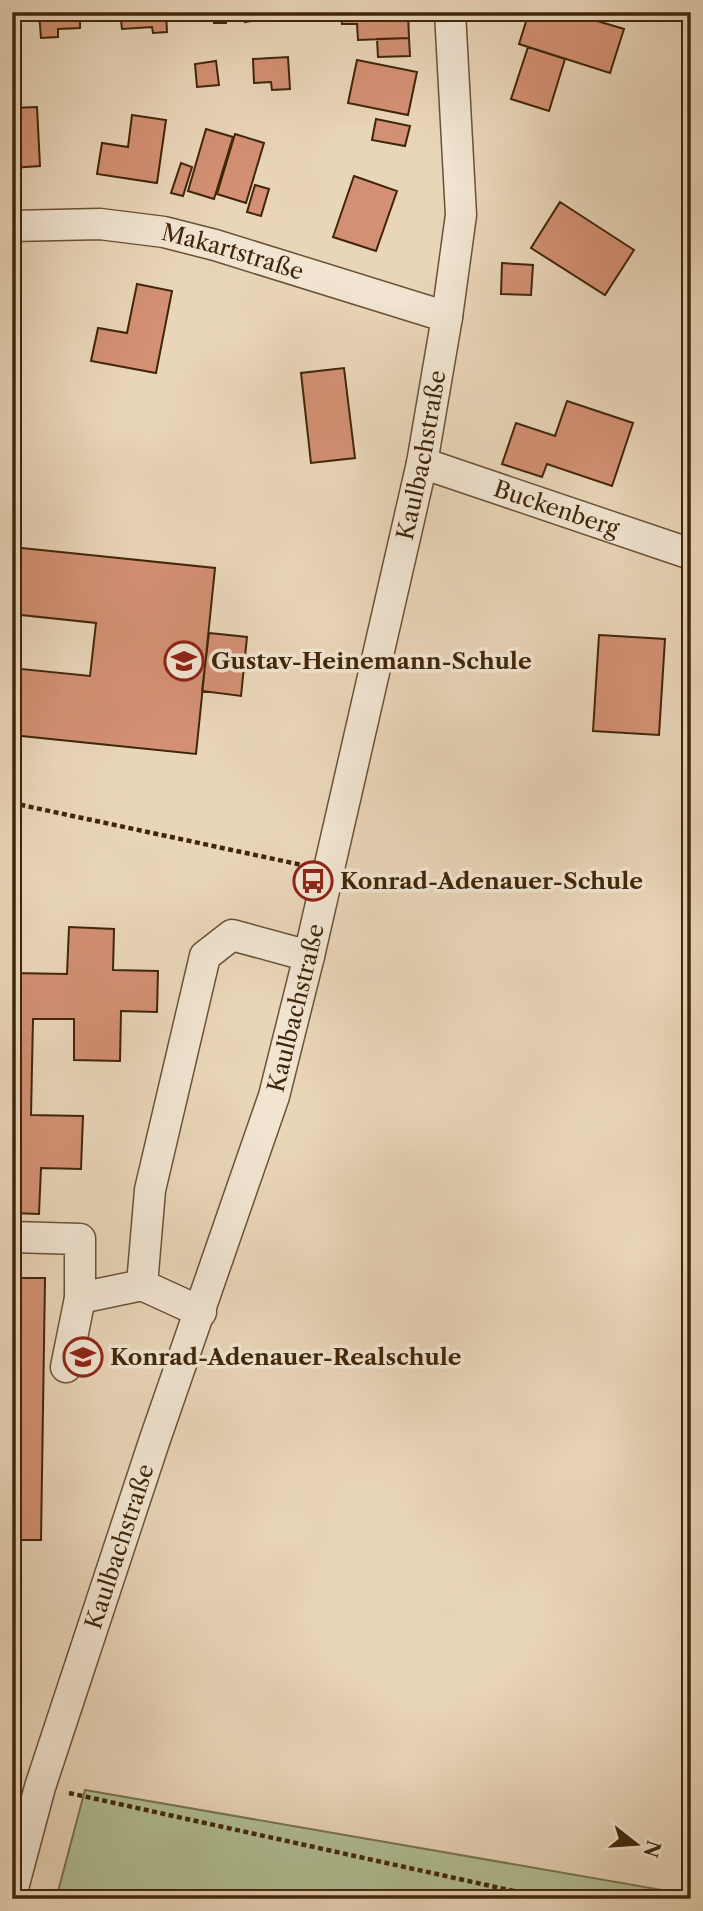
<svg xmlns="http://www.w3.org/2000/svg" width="703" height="1911" font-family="'Libre Caslon Text',serif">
<rect width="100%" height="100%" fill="#e9d5b8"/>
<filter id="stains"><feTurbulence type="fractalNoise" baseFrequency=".00286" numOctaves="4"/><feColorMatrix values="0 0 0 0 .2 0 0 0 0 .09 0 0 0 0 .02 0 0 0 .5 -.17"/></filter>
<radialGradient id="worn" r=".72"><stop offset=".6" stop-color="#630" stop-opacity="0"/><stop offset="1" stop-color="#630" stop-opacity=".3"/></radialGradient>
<path fill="#b0be93" stroke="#78724e" stroke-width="2" d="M 85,1790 L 691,1895 L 691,1899 L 56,1899 Z"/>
<path fill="#d39074" stroke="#402609" stroke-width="2" d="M 39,12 L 80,12 L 80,28 L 58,29 L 58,37 L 41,38 Z
M 120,12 L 166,12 L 167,32 L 153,33 L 152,27 L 122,29 Z
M 204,12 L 235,12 L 235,14 L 226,15 L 226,23 L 214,23 L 214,16 L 204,17 Z
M 235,12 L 265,12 L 258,13 L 258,20 L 245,22 L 244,13 Z
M 341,12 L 408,12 L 409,38 L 358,40 L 357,24 L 342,24 Z
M 529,12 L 596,12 L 594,20 L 624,29 L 610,73 L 519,44 Z
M 409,38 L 410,56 L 378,57 L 377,39 Z
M 528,47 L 565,59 L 549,111 L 511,99 Z
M 288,57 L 290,89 L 272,90 L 271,82 L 254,83 L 253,59 Z
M 357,60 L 417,72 L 408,115 L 348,103 Z
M 216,61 L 219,85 L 197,87 L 195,64 Z
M 37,107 L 40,166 L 12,168 L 12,108 Z
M 132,115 L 166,120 L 157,183 L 97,174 L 102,143 L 128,147 Z
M 376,119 L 410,126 L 405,146 L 372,140 Z
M 206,129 L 233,137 L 214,199 L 188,191 Z
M 235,134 L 264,143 L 246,203 L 217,194 Z
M 181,163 L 192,167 L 183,196 L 171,193 Z
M 354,176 L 397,191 L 376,251 L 333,237 Z
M 255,185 L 269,189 L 261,216 L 247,212 Z
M 560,202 L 634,250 L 605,295 L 531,248 Z
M 502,263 L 533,265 L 531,295 L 501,294 Z
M 137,284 L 172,291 L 156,373 L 91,361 L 98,328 L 127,333 Z
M 344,368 L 355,458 L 311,463 L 301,373 Z
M 567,401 L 633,423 L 612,486 L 547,464 L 542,477 L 502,464 L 516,423 L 555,436 Z
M 12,547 L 215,568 L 196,754 L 12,735 L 12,668 L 90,676 L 96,623 L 12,614 Z
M 209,633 L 247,637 L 241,696 L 202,691 Z
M 599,635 L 665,639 L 659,735 L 593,731 Z
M 69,927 L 114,929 L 113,970 L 158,971 L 157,1012 L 121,1011 L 120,1061 L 74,1060 L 74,1019 L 33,1019 L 31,1115 L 83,1116 L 81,1169 L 41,1168 L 39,1214 L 12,1213 L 12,973 L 67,974 Z
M 12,1278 L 45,1278 L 41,1540 L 12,1540 Z"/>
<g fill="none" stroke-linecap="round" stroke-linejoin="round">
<g stroke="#6a5235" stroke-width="33">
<g id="minor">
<path id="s1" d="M 12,226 L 100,224 L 164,232 L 215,245 L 447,317"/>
<path id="s2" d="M 422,463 L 691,554"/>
<path d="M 12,1237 L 80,1239 L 80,1298 L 142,1285 L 201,1312"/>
<path d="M 142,1285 L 150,1190 L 205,956 L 232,935 L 309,956"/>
<path d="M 66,1367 L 80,1298"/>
<path id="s3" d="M 12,1892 L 40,1787 L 154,1442 L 274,1096 L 309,956 L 422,463 L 447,317 L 461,215 L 450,12"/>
</g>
</g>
<path stroke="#402609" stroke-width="4.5" stroke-dasharray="5 3.5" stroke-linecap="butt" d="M 12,803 L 302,865
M 69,1793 L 550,1899"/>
<use href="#minor" stroke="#f1e4d1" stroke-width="30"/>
</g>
<defs>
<g id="school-ring" transform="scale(2.0125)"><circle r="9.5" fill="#f1e4d1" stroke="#8f2418" stroke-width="1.5"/><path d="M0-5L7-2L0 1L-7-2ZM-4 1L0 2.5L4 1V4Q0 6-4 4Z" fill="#8f2418"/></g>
<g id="bus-ring" transform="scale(2.0125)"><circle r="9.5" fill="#f1e4d1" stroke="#8f2418" stroke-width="1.5"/><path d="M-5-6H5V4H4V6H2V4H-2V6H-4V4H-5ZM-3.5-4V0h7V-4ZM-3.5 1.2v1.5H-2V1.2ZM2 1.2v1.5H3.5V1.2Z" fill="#8f2418"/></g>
</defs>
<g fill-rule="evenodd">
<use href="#school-ring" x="184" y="661"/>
<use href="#bus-ring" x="313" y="881"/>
<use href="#school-ring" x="83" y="1357"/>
</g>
<g text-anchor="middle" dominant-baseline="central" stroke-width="7" stroke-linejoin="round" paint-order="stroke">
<g font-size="23" fill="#402609" stroke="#f1e4d1">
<text stroke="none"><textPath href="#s1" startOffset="224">Makartstraße</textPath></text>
<text stroke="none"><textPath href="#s3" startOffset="1496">Kaulbachstraße</textPath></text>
<text stroke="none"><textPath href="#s2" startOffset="142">Buckenberg</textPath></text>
<text stroke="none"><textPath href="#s3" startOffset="929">Kaulbachstraße</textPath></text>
<text stroke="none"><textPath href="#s3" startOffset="362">Kaulbachstraße</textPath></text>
</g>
<g font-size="23" font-weight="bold" fill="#402609" stroke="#f1e4d1" text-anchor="start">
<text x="211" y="661">Gustav-Heinemann-Schule</text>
<text x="340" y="881">Konrad-Adenauer-Schule</text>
<text x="110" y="1357">Konrad-Adenauer-Realschule</text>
</g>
</g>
<rect width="703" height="1911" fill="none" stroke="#e9d5b8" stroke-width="42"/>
<rect x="14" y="14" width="675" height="1883" fill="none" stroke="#402609" stroke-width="3.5"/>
<rect x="21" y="21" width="661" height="1869" fill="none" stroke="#402609" stroke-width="2"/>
<g transform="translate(636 1844) rotate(107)" stroke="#f1e4d1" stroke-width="5" paint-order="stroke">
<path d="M0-5L12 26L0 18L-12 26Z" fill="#402609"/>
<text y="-10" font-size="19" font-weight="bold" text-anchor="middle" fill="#402609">N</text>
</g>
<rect width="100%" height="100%" filter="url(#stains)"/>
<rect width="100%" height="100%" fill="url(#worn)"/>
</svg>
